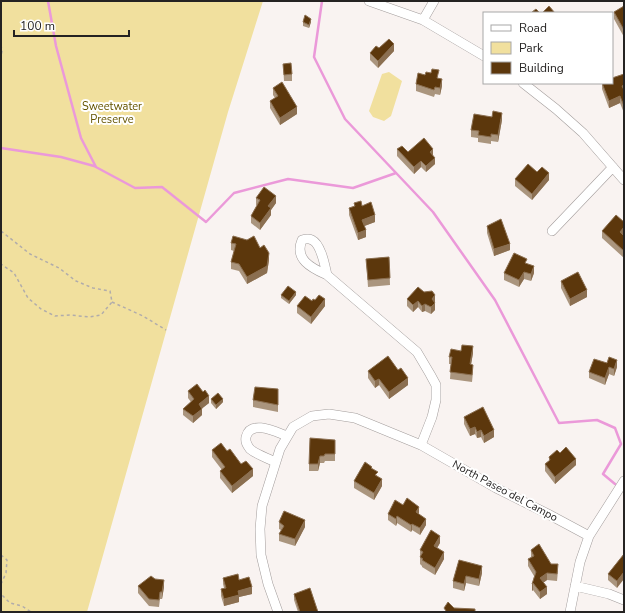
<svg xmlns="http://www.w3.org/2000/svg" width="625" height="613" font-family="'Nunito Sans',sans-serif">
<rect width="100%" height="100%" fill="#f9f3f1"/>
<path fill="#f1e09e" d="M 1,1 L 263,1 L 228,112 L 87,612 L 1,612 Z
M 389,72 L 402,81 L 391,116 L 384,121 L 373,117 L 369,111 L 382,74 Z"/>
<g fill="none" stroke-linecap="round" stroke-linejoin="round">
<path stroke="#eb99d9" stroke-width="2.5" d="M 48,1 L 56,46 L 81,138 L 96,167
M 322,1 L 314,57 L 345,119 L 433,212 L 495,300 L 559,423 L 597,420 L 615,428 L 621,444 L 603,474 L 615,484
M 1,148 L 61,157 L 94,166 L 135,188 L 162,187 L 206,222 L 234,193 L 288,179 L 353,188 L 396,173"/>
<g stroke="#a39d9c" stroke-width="10">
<path id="minor" d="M 369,1 L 423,20 L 484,56
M 423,20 L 434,1
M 523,83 L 556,109 L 583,133 L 624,180
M 552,231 L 613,167
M 327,275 C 325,266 321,244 312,240 C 309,238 305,239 302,240 C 294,259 311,268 327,275 L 417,352 L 430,374 L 436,385 L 436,400 L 432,417 L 421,445
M 275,462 C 268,458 257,455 250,449 C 247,445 245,442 246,437 C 251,419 276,432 287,436
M 575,586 L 609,594 L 624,600
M 278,612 L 268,584 L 261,555 L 260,529 L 262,506 L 280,449 L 293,427 L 312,416 L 329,414 L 355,418 L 421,445 L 496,488 L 548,514 L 589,536
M 570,612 L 580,562 L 589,536 L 624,481"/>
</g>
<path stroke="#b1acab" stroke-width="1.5" stroke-dasharray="3 3" stroke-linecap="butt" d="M 1,45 L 2,51 L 1,56
M 1,231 L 30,254 L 59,268 L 76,281 L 93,288 L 110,291 L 112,302 L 101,315 L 89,317 L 70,315 L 55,316 L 41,309 L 28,298 L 14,273 L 1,264
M 112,302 L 143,316 L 166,330
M 1,555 L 7,560 L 6,573 L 1,584
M 1,590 L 1,594 L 10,603 L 22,606 L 31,612"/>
<use href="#minor" stroke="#fff" stroke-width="9"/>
</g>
<path fill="#aa957e" d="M 624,6 L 624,37 L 614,19 L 614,12 Z
M 303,22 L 311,22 L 309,28 L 303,26 Z
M 379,48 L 394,51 L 378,68 L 370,60 L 370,53 Z
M 283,64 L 292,74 L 292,81 L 284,81 Z
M 624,74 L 624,113 L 620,103 L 609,108 L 602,89 L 602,83 L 612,83 Z
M 438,78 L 442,86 L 440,95 L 435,94 L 434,97 L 416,91 L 416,84 Z
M 273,88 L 297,114 L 280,125 L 270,108 L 270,101 L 275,98 L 273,95 Z
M 502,120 L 498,142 L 491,141 L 491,144 L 478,142 L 478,138 L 471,137 L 471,130 Z
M 397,149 L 408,152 L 433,156 L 435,164 L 426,172 L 421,167 L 414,174 L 397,156 Z
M 537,172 L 549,180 L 532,200 L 515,186 L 515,179 Z
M 256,198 L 276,203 L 271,210 L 271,215 L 260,230 L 251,223 L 251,216 L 257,205 L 256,205 Z
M 354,203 L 375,222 L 364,226 L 366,237 L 358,240 L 349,215 L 349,208 L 354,207 Z
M 624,222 L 624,234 L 623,235 L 624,236 L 624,258 L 602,238 L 602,231 Z
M 487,226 L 510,250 L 494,256 L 487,233 Z
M 231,243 L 260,248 L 269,260 L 267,273 L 247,284 L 239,271 L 231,269 L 231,262 L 234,251 L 231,250 Z
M 389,257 L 390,285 L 368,287 L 366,259 Z
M 527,264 L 534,273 L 531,281 L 524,279 L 519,287 L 504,280 L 504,273 Z
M 561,281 L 587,297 L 570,306 L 561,288 Z
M 424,292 L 435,302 L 435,310 L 431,314 L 425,311 L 422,312 L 418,307 L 413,312 L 407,306 L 407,299 Z
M 281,295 L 296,295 L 289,304 L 281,298 Z
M 312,301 L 325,306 L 311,324 L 297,313 L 297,306 Z
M 473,353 L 471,364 L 473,372 L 472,382 L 450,379 L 451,364 L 449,364 L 449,357 Z
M 607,363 L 617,367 L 614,376 L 609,374 L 605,385 L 589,378 L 589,372 Z
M 368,371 L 408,385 L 389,399 L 379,385 L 375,388 L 368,378 Z
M 278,389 L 278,412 L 253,407 L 253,400 Z
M 188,391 L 203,392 L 209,403 L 202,408 L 202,415 L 193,423 L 183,415 L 183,409 L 191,402 L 188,398 Z
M 211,399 L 223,402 L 216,409 L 211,403 Z
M 464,417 L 494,437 L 484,443 L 481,437 L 477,438 L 475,434 L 470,436 L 464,424 Z
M 335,440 L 335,461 L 325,461 L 324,463 L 320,463 L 318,471 L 309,471 L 309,464 Z
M 212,450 L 227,451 L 241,464 L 253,476 L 232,493 L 220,478 L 220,471 L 222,470 L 212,457 Z
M 560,453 L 576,465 L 555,484 L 545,471 L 545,464 L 549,461 L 549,457 Z
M 372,469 L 378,477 L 382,486 L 374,500 L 354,488 L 354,481 Z
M 403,505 L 419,514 L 426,525 L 420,535 L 412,530 L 411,532 L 397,523 L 396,526 L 388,520 L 388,514 Z
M 279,522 L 305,527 L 295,546 L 279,541 L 279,534 L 281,530 L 279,529 Z
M 440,543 L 437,548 L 444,559 L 435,575 L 422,567 L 422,566 L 420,564 L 420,550 Z
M 531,550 L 551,564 L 558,571 L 557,581 L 547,580 L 543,583 L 547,594 L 540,599 L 533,590 L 532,591 L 534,576 L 528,566 L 528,559 L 531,558 Z
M 624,554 L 617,588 L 608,580 L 608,574 Z
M 459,560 L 482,573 L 479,586 L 466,583 L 464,591 L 453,588 L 453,581 Z
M 223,578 L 239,580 L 252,594 L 239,597 L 239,602 L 224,606 L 221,596 L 221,589 L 224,588 L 223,584 Z
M 138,586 L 164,587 L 162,599 L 160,599 L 159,607 L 149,606 L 138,593 Z
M 294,594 L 318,612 L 298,612 L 294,600 Z"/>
<path fill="#8b6f51" d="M 311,19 L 311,22 L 309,28 L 309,25 Z
M 394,44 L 394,51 L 378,68 L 378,61 Z
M 442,79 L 442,86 L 440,95 L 440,88 Z
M 620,96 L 620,103 L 609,108 L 609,101 Z
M 297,107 L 297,114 L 280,125 L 280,118 Z
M 502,113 L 502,120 L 498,142 L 498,135 Z
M 433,149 L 433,156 L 430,152 Z
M 435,158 L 435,164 L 426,172 L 426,166 Z
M 421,161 L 421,167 L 414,174 L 414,167 Z
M 549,173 L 549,180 L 532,200 L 532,194 Z
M 276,196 L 276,203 L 271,210 L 271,215 L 260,230 L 260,223 L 268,206 Z
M 375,215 L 375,222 L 362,227 L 362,220 Z
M 624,227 L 624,234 L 620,239 L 620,232 Z
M 366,230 L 366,237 L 358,240 L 358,233 Z
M 510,244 L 510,250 L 494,256 L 494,249 Z
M 269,253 L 269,260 L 267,273 L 247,284 L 247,277 Z
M 534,266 L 534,273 L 531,281 L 531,274 Z
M 524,272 L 524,279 L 519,287 L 519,280 Z
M 587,290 L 587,297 L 570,306 L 570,299 Z
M 296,292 L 296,295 L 289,304 L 289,301 Z
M 435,295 L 435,302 L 432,306 L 432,299 Z
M 325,299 L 325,306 L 311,324 L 311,317 Z
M 418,301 L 418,307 L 413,312 L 413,305 Z
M 435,303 L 435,310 L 431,314 L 431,307 Z
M 425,304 L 425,311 L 422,312 L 422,306 Z
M 473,346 L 473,353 L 470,371 L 470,364 Z
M 617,360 L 617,367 L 614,376 L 614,369 Z
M 609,367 L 609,374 L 605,385 L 605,378 Z
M 408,378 L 408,385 L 389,399 L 389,392 Z
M 379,379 L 379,385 L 375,388 L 375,381 Z
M 209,396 L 209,403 L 199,411 L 199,404 Z
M 223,399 L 223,402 L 216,409 L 216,405 Z
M 202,409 L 202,415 L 193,423 L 193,416 Z
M 475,427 L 475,434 L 470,436 L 470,429 Z
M 481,430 L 481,437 L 477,438 L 477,432 Z
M 494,430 L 494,437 L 484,443 L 484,436 Z
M 320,456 L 320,463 L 318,471 L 318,464 Z
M 576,459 L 576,465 L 555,484 L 555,477 Z
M 253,469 L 253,476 L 232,493 L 232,486 Z
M 382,479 L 382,486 L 374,500 L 374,493 Z
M 419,507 L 419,514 L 416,512 Z
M 397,516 L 397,523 L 396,526 L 396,519 Z
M 426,519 L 426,525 L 420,535 L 420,528 Z
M 305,520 L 305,527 L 295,546 L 295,539 Z
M 412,524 L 412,530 L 411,532 L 411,525 Z
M 440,536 L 440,543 L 434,553 L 434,546 Z
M 444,552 L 444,559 L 435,575 L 435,568 Z
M 482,566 L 482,573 L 479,586 L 479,579 Z
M 624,572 L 624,579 L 617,588 L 617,581 Z
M 547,573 L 547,580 L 540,585 L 540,578 Z
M 466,576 L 466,583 L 464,591 L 464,584 Z
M 164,580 L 164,587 L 162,599 L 162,592 Z
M 533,583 L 533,590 L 532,591 L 532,584 Z
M 252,587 L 252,594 L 239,597 L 239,602 L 224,606 L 224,599 L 238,591 Z
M 547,587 L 547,594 L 540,599 L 540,592 Z"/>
<path fill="#5c370c" stroke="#8b6f51" d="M 549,6 L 555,13 L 542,13 Z
M 624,6 L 624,30 L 614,12 Z
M 536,9 L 540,13 L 532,13 L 532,12 Z
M 305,15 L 311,19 L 309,25 L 303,22 Z
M 389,39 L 394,44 L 378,61 L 370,53 L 376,46 L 379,48 Z
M 291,63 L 292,74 L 284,75 L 283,64 Z
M 432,69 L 439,70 L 437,78 L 442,79 L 440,88 L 435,87 L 434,90 L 416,84 L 418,73 L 425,75 L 426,72 L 431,73 Z
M 624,74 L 624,85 L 622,86 L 624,90 L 624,106 L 620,96 L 609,101 L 602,83 L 612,83 L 612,78 Z
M 282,82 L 297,107 L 280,118 L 270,101 L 278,96 L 273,88 Z
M 493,111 L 502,113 L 498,135 L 491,134 L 491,137 L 478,135 L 479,131 L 471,130 L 474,114 L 492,117 Z
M 424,138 L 433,149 L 430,152 L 435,158 L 426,166 L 421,161 L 414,167 L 397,149 L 402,146 L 408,152 Z
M 528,164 L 537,172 L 542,167 L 549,173 L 532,194 L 515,179 Z
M 264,187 L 276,196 L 268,206 L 271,208 L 260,223 L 251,216 L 260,200 L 256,198 Z
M 361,201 L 362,206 L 371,202 L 375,215 L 362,220 L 366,230 L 358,233 L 349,208 L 355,206 L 354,203 Z
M 616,215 L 624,222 L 624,227 L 620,232 L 624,236 L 624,251 L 602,231 Z
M 501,219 L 510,244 L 494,249 L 487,226 Z
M 233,236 L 247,240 L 254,236 L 260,248 L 264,245 L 269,253 L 267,266 L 247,277 L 239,264 L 231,262 L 236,244 L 231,243 Z
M 514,253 L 527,259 L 525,263 L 534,266 L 531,274 L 524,272 L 519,280 L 504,273 Z
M 389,257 L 390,278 L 368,280 L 366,259 Z
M 578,272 L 587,290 L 570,299 L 561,281 Z
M 288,286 L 296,292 L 289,301 L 281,295 Z
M 418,287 L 424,292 L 432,291 L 435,295 L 432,299 L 435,303 L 431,307 L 425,304 L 422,306 L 418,301 L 413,305 L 407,299 Z
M 319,295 L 325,299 L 311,317 L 297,306 L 305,296 L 312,301 L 313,299 L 315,300 Z
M 462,345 L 473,346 L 470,364 L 473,365 L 472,375 L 450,372 L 452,357 L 449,357 L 451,349 L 461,351 Z
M 388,356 L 398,370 L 401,368 L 408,378 L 389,392 L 379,379 L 375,381 L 368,371 Z
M 609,357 L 617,360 L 614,369 L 609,367 L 605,378 L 589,372 L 594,359 L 607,363 Z
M 197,384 L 203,392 L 205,390 L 209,396 L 199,404 L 202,409 L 193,416 L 183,409 L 194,399 L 188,391 Z
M 255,387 L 278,389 L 278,405 L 253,400 Z
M 218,393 L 223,399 L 216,405 L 211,399 Z
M 483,407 L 494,430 L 484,436 L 481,430 L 477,432 L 475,427 L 470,429 L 464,417 Z
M 310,438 L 335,440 L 335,454 L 325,454 L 324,456 L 320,456 L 318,464 L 309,464 Z
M 221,443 L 227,451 L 230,449 L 241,464 L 246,461 L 253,469 L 232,486 L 220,471 L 225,467 L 212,450 Z
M 566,447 L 576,459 L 555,477 L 545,464 L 550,460 L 549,457 L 557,450 L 560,453 Z
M 365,462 L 372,467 L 371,468 L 378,472 L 375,475 L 382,479 L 374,493 L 354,481 Z
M 407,498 L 419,507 L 416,512 L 426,519 L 420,528 L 412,524 L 411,525 L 397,516 L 396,519 L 388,514 L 395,500 L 403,505 Z
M 284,511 L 305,520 L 295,539 L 279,534 L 284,526 L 279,522 Z
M 431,530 L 440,536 L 434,546 L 444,552 L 435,568 L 422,560 L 423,559 L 420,557 L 423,552 L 420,550 Z
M 539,544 L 551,564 L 558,564 L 557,574 L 547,573 L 540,578 L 547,587 L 540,592 L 533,583 L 532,584 L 536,572 L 528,559 L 534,556 L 531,550 Z
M 624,554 L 624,572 L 617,581 L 608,574 Z
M 459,560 L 482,566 L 479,579 L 466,576 L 464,584 L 453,581 Z
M 238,574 L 239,580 L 249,577 L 252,587 L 238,591 L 239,595 L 224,599 L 221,589 L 226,588 L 223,578 Z
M 151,576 L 155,579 L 164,580 L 162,592 L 160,592 L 159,600 L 149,599 L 138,586 Z
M 310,588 L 318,612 L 300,612 L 294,594 Z
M 448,602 L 454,608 L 475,609 L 475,612 L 444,612 L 446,611 L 444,608 Z"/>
<g text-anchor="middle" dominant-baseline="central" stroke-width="4" stroke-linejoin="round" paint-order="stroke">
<g font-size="11" fill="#655400" stroke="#fff">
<text x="112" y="106">Sweetwater<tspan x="112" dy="13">Preserve</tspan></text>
</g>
<g font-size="11" fill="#252322" stroke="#fff">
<text transform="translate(505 491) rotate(28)">North Paseo del Campo</text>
</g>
</g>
<rect width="625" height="613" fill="none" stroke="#252322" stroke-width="4"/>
<rect x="483" y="12" width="130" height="72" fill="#ffffff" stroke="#a8a7a7"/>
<rect x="491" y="25" width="20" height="6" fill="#ffffff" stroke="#a8a7a7"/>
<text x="519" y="32" font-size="12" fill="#252322">Road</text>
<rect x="491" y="42" width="20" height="12" fill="#f1e09e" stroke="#a8a7a7"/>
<text x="519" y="52" font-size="12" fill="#252322">Park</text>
<rect x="491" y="62" width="20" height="12" fill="#5c370c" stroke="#a8a7a7"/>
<text x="519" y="72" font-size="12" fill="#252322">Building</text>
<path d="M14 30v6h115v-6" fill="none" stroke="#252322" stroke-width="2"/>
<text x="20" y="30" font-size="12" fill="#252322" stroke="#ffffff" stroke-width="3" paint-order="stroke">100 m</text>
</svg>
